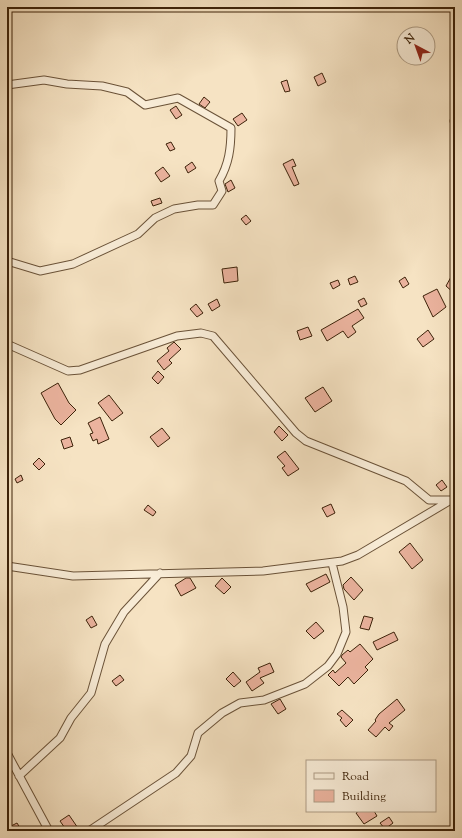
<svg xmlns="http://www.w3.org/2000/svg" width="462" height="838" font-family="'Sorts Mill Goudy',serif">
<rect width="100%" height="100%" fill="#f6e3c3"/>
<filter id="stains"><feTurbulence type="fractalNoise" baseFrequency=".005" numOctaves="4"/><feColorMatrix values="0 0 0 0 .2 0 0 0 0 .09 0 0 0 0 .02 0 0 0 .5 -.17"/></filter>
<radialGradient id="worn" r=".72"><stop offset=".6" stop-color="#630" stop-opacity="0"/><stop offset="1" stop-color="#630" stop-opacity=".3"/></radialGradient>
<path fill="#ebb39e" stroke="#3c2209" d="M 322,73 L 326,82 L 318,86 L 314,77 Z
M 287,80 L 290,91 L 285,92 L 281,82 Z
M 204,97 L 210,102 L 205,108 L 199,104 Z
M 176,106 L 182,115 L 176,119 L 170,110 Z
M 242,113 L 247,120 L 238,126 L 233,119 Z
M 171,142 L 175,149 L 170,151 L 166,144 Z
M 293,159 L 296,166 L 292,167 L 299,184 L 294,186 L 283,164 Z
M 192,162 L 196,168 L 188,173 L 185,167 Z
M 163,167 L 170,176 L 161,182 L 155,173 Z
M 231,180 L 235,188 L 228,192 L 225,184 Z
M 160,198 L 162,203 L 153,206 L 151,201 Z
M 246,215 L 251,221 L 246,225 L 241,219 Z
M 237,267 L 238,281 L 224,283 L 222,269 Z
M 355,276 L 358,282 L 350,285 L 348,279 Z
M 405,277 L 409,284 L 403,288 L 399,281 Z
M 451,277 L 455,280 L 455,294 L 446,286 Z
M 338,280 L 340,285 L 333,289 L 330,283 Z
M 437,289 L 446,307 L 433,317 L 423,296 Z
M 364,298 L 367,304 L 361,307 L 358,301 Z
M 217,299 L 220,306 L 212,311 L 208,304 Z
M 196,304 L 203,313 L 197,317 L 190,309 Z
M 358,309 L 364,318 L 352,326 L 356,332 L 348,338 L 343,331 L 327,341 L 321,330 Z
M 308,327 L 312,336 L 300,340 L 297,331 Z
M 428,330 L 434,339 L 423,347 L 417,339 Z
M 174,342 L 181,349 L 169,360 L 172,363 L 164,370 L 157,361 L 169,351 L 167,348 Z
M 158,371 L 164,377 L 158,384 L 152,378 Z
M 58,383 L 69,403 L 76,410 L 61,425 L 55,419 L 41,393 Z
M 323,387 L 332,401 L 315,412 L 305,398 Z
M 109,395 L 123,413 L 112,421 L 98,403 Z
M 100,417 L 109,439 L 98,444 L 97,439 L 93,441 L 90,434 L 93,433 L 88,423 Z
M 279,426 L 288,435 L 282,441 L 274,432 Z
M 162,428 L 170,438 L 158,447 L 150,437 Z
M 70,437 L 73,446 L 64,449 L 61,440 Z
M 285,451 L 299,469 L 288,476 L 282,468 L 285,466 L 277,457 Z
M 39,458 L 45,464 L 39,470 L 33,464 Z
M 21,475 L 23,480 L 17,483 L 15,479 Z
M 442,480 L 447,487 L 441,491 L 436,485 Z
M 331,504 L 335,513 L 327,517 L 322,508 Z
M 148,505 L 156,512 L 153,516 L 144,510 Z
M 410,543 L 423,560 L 412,569 L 399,552 Z
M 326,574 L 330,582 L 311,592 L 306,584 Z
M 351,577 L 363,590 L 354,600 L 344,589 L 343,585 Z
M 186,578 L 190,578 L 196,588 L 181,596 L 175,585 Z
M 222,578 L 231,587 L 224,594 L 215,586 Z
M 92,616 L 97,625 L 91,628 L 86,620 Z
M 364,616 L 373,618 L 369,630 L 360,628 Z
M 316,622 L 324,631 L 314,639 L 306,631 Z
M 394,632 L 398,640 L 377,650 L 373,642 Z
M 360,644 L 373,659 L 365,667 L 368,670 L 354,684 L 348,677 L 339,686 L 328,675 L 333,670 L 335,673 L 346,663 L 341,657 L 342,655 L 348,650 L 350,652 Z
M 270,663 L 274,672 L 260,678 L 264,683 L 252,691 L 246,682 L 260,672 L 258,668 Z
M 233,672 L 241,681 L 234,687 L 226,679 Z
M 120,675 L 124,680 L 116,686 L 112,681 Z
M 280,699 L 286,709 L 278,714 L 271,704 Z
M 397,699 L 405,710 L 389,723 L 393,726 L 389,731 L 385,727 L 376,737 L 368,730 L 376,721 L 375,720 L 379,714 Z
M 342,710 L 353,720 L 346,727 L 340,720 L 342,718 L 337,714 Z
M 359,811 L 374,811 L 377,816 L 364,824 L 356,813 Z
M 69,815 L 80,831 L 67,831 L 60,821 Z
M 389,817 L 393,823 L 385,829 L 380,823 Z
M 17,823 L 22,831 L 7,831 L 7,828 Z"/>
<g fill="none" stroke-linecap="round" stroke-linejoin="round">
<g stroke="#6a5238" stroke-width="9">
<path id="minor" d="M 7,85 L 44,80 L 67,84 L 102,86 L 127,92 L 145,105 L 178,98 L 231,128 C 231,148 229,164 219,181 L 222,191 L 213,205 L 198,205 L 174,209 L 155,218 L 138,234 L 73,264 L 40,271 L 7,261
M 454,121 L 455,120
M 7,344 L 68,371 L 80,370 L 177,336 L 201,333 L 213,336 L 296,433 L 306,441 L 406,481 L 429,500 L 452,500
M 7,566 L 73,576 L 263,571 L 342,561 L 358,555 L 451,500
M 7,753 L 49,831
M 19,776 L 60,738 L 71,718 L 91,693 L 105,644 L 124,612 L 160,573
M 89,831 L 176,773 L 191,756 L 198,733 L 222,713 L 240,703 L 264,700 L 305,684 L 328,666 L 337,654 L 346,632 L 343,607 L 332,563"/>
</g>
<use href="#minor" stroke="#f9edd8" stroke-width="7"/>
</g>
<rect width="462" height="838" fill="none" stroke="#f6e3c3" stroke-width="24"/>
<rect x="8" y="8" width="446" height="822" fill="none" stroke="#3c2209" stroke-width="2"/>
<rect x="12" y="12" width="438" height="814" fill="none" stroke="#3c2209"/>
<rect x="306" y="760" width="130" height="52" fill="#f9edd8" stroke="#ad9c85"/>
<rect x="314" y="773" width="20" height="6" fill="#f9edd8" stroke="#ad9c85"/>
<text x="342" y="780" font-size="12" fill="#3c2209">Road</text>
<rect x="314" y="790" width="20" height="12" fill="#ebb39e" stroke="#ad9c85"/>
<text x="342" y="800" font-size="12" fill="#3c2209">Building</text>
<g transform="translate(416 46) rotate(319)"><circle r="19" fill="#f9edd8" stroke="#ad9c85"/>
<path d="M0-3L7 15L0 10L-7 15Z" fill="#8f2418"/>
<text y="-6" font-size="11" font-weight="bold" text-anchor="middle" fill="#3c2209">N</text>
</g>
<rect width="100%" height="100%" filter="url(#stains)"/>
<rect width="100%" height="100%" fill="url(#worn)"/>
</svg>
